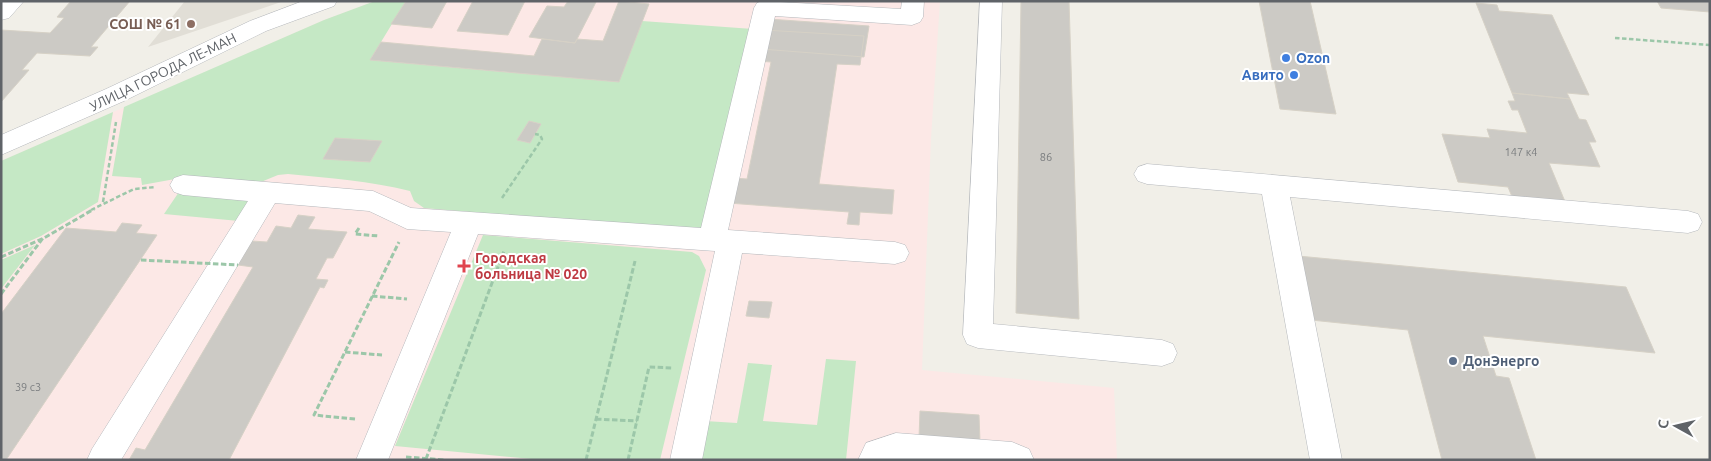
<svg xmlns="http://www.w3.org/2000/svg" width="1711" height="461" font-family="Ubuntu,sans-serif">
<rect width="100%" height="100%" fill="#f1efe8"/>
<path fill="#e1ded6" d="M 185,1 L 284,1 L 148,47 Z"/>
<path fill="#fce8e6" d="M 375,1 L 940,1 L 931,138 L 922,370 L 1114,388 L 1117,460 L 1,460 L 1,161 L 324,20 Z"/>
<path fill="#c5e8c5" fill-rule="evenodd" d="M 375,1 L 406,1 L 370,60 L 618,82 L 642,21 L 753,29 L 706,224 L 697,232 L 424,208 L 414,201 L 410,191 C 370,181 329,178 288,174 L 278,175 L 256,184 L 175,179 L 142,185 L 141,178 L 112,176 L 124,107 L 324,20 ZM 529,121 L 541,124 L 530,143 L 517,140 ZM 335,138 L 381,141 L 370,162 L 324,159 Z
M 113,112 L 98,202 L 41,236 L 1,254 L 1,161 Z
M 181,189 L 252,200 L 239,221 L 164,214 Z
M 483,235 L 692,252 L 699,256 L 706,270 L 660,460 L 542,460 L 395,446 Z
M 35,245 L 1,289 L 1,260 Z
M 826,359 L 856,361 L 846,460 L 680,460 L 689,420 L 737,423 L 748,363 L 772,365 L 763,421 L 817,425 Z"/>
<path fill="#cccac5" stroke="#d6d1c6" d="M 71,1 L 130,1 L 91,47 L 98,47 L 90,56 L 37,53 L 22,70 L 29,70 L 1,102 L 1,30 L 50,33 L 64,18 L 57,17 Z
M 406,1 L 447,1 L 432,28 L 391,24 Z
M 473,1 L 525,1 L 508,35 L 457,31 Z
M 568,1 L 596,2 L 575,43 L 529,37 L 547,6 L 564,7 Z
M 619,1 L 649,4 L 619,82 L 370,60 L 381,42 L 534,56 L 542,39 L 575,43 L 577,39 L 603,41 Z
M 1021,1 L 1069,1 L 1079,319 L 1016,313 Z
M 1259,1 L 1310,1 L 1336,114 L 1280,109 Z
M 1657,1 L 1710,1 L 1710,12 L 1661,8 Z
M 1476,3 L 1497,5 L 1499,11 L 1552,15 L 1589,95 L 1567,93 L 1570,99 L 1512,93 Z
M 768,19 L 869,26 L 864,57 L 761,49 Z
M 764,30 L 864,36 L 860,65 L 837,64 L 819,184 L 894,190 L 892,214 L 860,212 L 859,225 L 847,224 L 849,212 L 728,203 L 733,178 L 747,179 L 771,62 L 757,61 Z
M 1512,93 L 1570,99 L 1579,119 L 1586,120 L 1596,142 L 1589,142 L 1600,167 L 1549,163 L 1566,204 L 1513,199 L 1508,187 L 1458,182 L 1442,134 L 1490,138 L 1487,129 L 1527,133 L 1518,110 L 1512,110 L 1508,101 L 1515,101 Z
M 529,121 L 541,124 L 530,143 L 517,140 Z
M 335,138 L 382,141 L 370,162 L 323,159 Z
M 298,215 L 315,217 L 308,229 L 347,232 L 333,258 L 327,258 L 316,279 L 328,280 L 324,288 L 320,287 L 229,460 L 129,460 L 136,448 L 145,450 L 253,267 L 238,265 L 252,241 L 267,242 L 276,226 L 291,228 Z
M 122,223 L 142,225 L 136,233 L 157,235 L 6,460 L 1,460 L 1,314 L 66,228 L 116,232 Z
M 1298,256 L 1626,287 L 1655,353 L 1483,336 L 1496,376 L 1509,378 L 1536,460 L 1442,460 L 1408,330 L 1311,320 Z
M 749,301 L 772,302 L 769,318 L 746,316 Z
M 920,411 L 979,415 L 980,442 L 919,438 Z"/>
<g fill="none" stroke-linecap="round" stroke-linejoin="round">
<g stroke="#b5b8bc" stroke-width="1">
<path id="minor" d="M 1,1 L 24,1 L 9,18 L 1,20 Z
M 303,1 L 337,1 L 334,6 L 266,31 L 124,101 L 1,155 L 1,135 L 106,89 L 250,21 Z
M 762,1 L 901,9 L 902,1 L 924,1 L 923,17 L 920,22 L 912,25 L 775,16 L 728,230 L 895,242 L 905,245 L 909,253 L 905,261 L 895,264 L 742,253 L 702,460 L 670,460 L 715,251 L 478,234 L 388,460 L 356,460 L 451,232 L 407,229 L 369,211 L 275,203 L 121,460 L 87,460 L 92,449 L 248,201 L 183,195 L 174,192 L 170,185 L 174,178 L 183,175 L 373,191 L 411,208 L 701,228 L 754,8 L 757,3 Z
M 980,1 L 1002,1 L 993,324 L 1162,340 L 1173,344 L 1177,353 L 1173,362 L 1162,366 L 978,348 L 967,344 L 963,335 Z
M 1147,164 L 1688,211 L 1698,214 L 1702,222 L 1698,230 L 1688,233 L 1290,197 L 1342,460 L 1310,460 L 1262,194 L 1147,184 L 1138,181 L 1134,174 L 1138,167 Z
M 896,433 L 1012,442 L 1029,449 L 1034,460 L 858,460 L 866,443 Z"/>
</g>
<path stroke="#9cc7a9" stroke-width="2.5" stroke-dasharray="4.5 2.5" stroke-linecap="butt" d="M 1615,38 L 1710,45
M 502,198 L 542,139 L 540,135 L 535,134
M 103,202 L 116,122
M 91,210 L 134,189 L 156,187"/>
<path stroke="#9cc7a9" stroke-width="3" stroke-dasharray="5.5 2.5" stroke-linecap="butt" d="M 359,228 L 355,234 L 379,236
M 1,257 L 44,238 L 94,209
M 1,294 L 43,238
M 372,296 L 407,299
M 345,352 L 382,355
M 355,419 L 314,415 L 399,242
M 596,419 L 637,421
M 406,457 L 445,460
M 426,459 L 504,251
M 586,460 L 635,261
M 628,460 L 649,367 L 673,368"/>
<use href="#minor" fill="#fff" fill-rule="evenodd"/>
<path stroke="#9cc7a9" stroke-width="3" stroke-dasharray="5.5 2.5" stroke-linecap="butt" d="M 141,260 L 238,265"/>
</g>
<circle fill="#8d6e63" stroke="#fff" stroke-width="2" cx="191" cy="24" r="5"/>
<g fill="#3f7fe0" stroke="#fff" stroke-width="2">
<circle cx="1286" cy="58" r="5"/>
<circle cx="1294" cy="75" r="5"/>
</g>
<path fill="#e0444e" stroke="#fff" stroke-width="2" d="M461.5 258.5h5v5h5v5h-5v5h-5v-5h-5v-5h5z"/>
<circle fill="#5c6f8a" stroke="#fff" stroke-width="2" cx="1453" cy="361" r="5"/>
<g text-anchor="middle" dominant-baseline="central" stroke-width="4" stroke-linejoin="round" paint-order="stroke">
<g font-size="11" fill="#7a7d7f">
<text x="1521" y="152">147 к4</text>
<text x="1046" y="157">86</text>
<text x="28" y="387">39 с3</text>
</g>
<g font-size="14" font-weight="bold" fill="#785e54" stroke="#fff" text-anchor="end">
<text x="181" y="24">СОШ № 61</text>
</g>
<g font-size="14" font-weight="bold" fill="#366cbe" stroke="#fff" text-anchor="start">
<text x="1296" y="58">Ozon</text>
<text x="1284" y="75" text-anchor="end">Авито</text>
</g>
<g font-size="14" fill="#5f6368" stroke="#fff">
<text transform="translate(163 72) rotate(-26)">УЛИЦА ГОРОДА ЛЕ-МАН</text>
</g>
<g font-size="14" font-weight="bold" fill="#be3a42" stroke="#fff" text-anchor="start">
<text x="475" y="258">Городская<tspan x="475" dy="16">больница № 020</tspan></text>
</g>
<g font-size="14" font-weight="bold" fill="#4e5e75" stroke="#fff" text-anchor="start">
<text x="1463" y="361">ДонЭнерго</text>
</g>
</g>
<rect width="1711" height="461" fill="none" stroke="#5f6368" stroke-width="5"/>
<g transform="translate(1676 426) rotate(278)" stroke="#ffffff" stroke-width="4" paint-order="stroke">
<path d="M0-4L9 19L0 12L-9 19Z" fill="#5f6368"/>
<text y="-8" font-size="14" font-weight="bold" text-anchor="middle" fill="#5f6368">С</text>
</g>
</svg>
